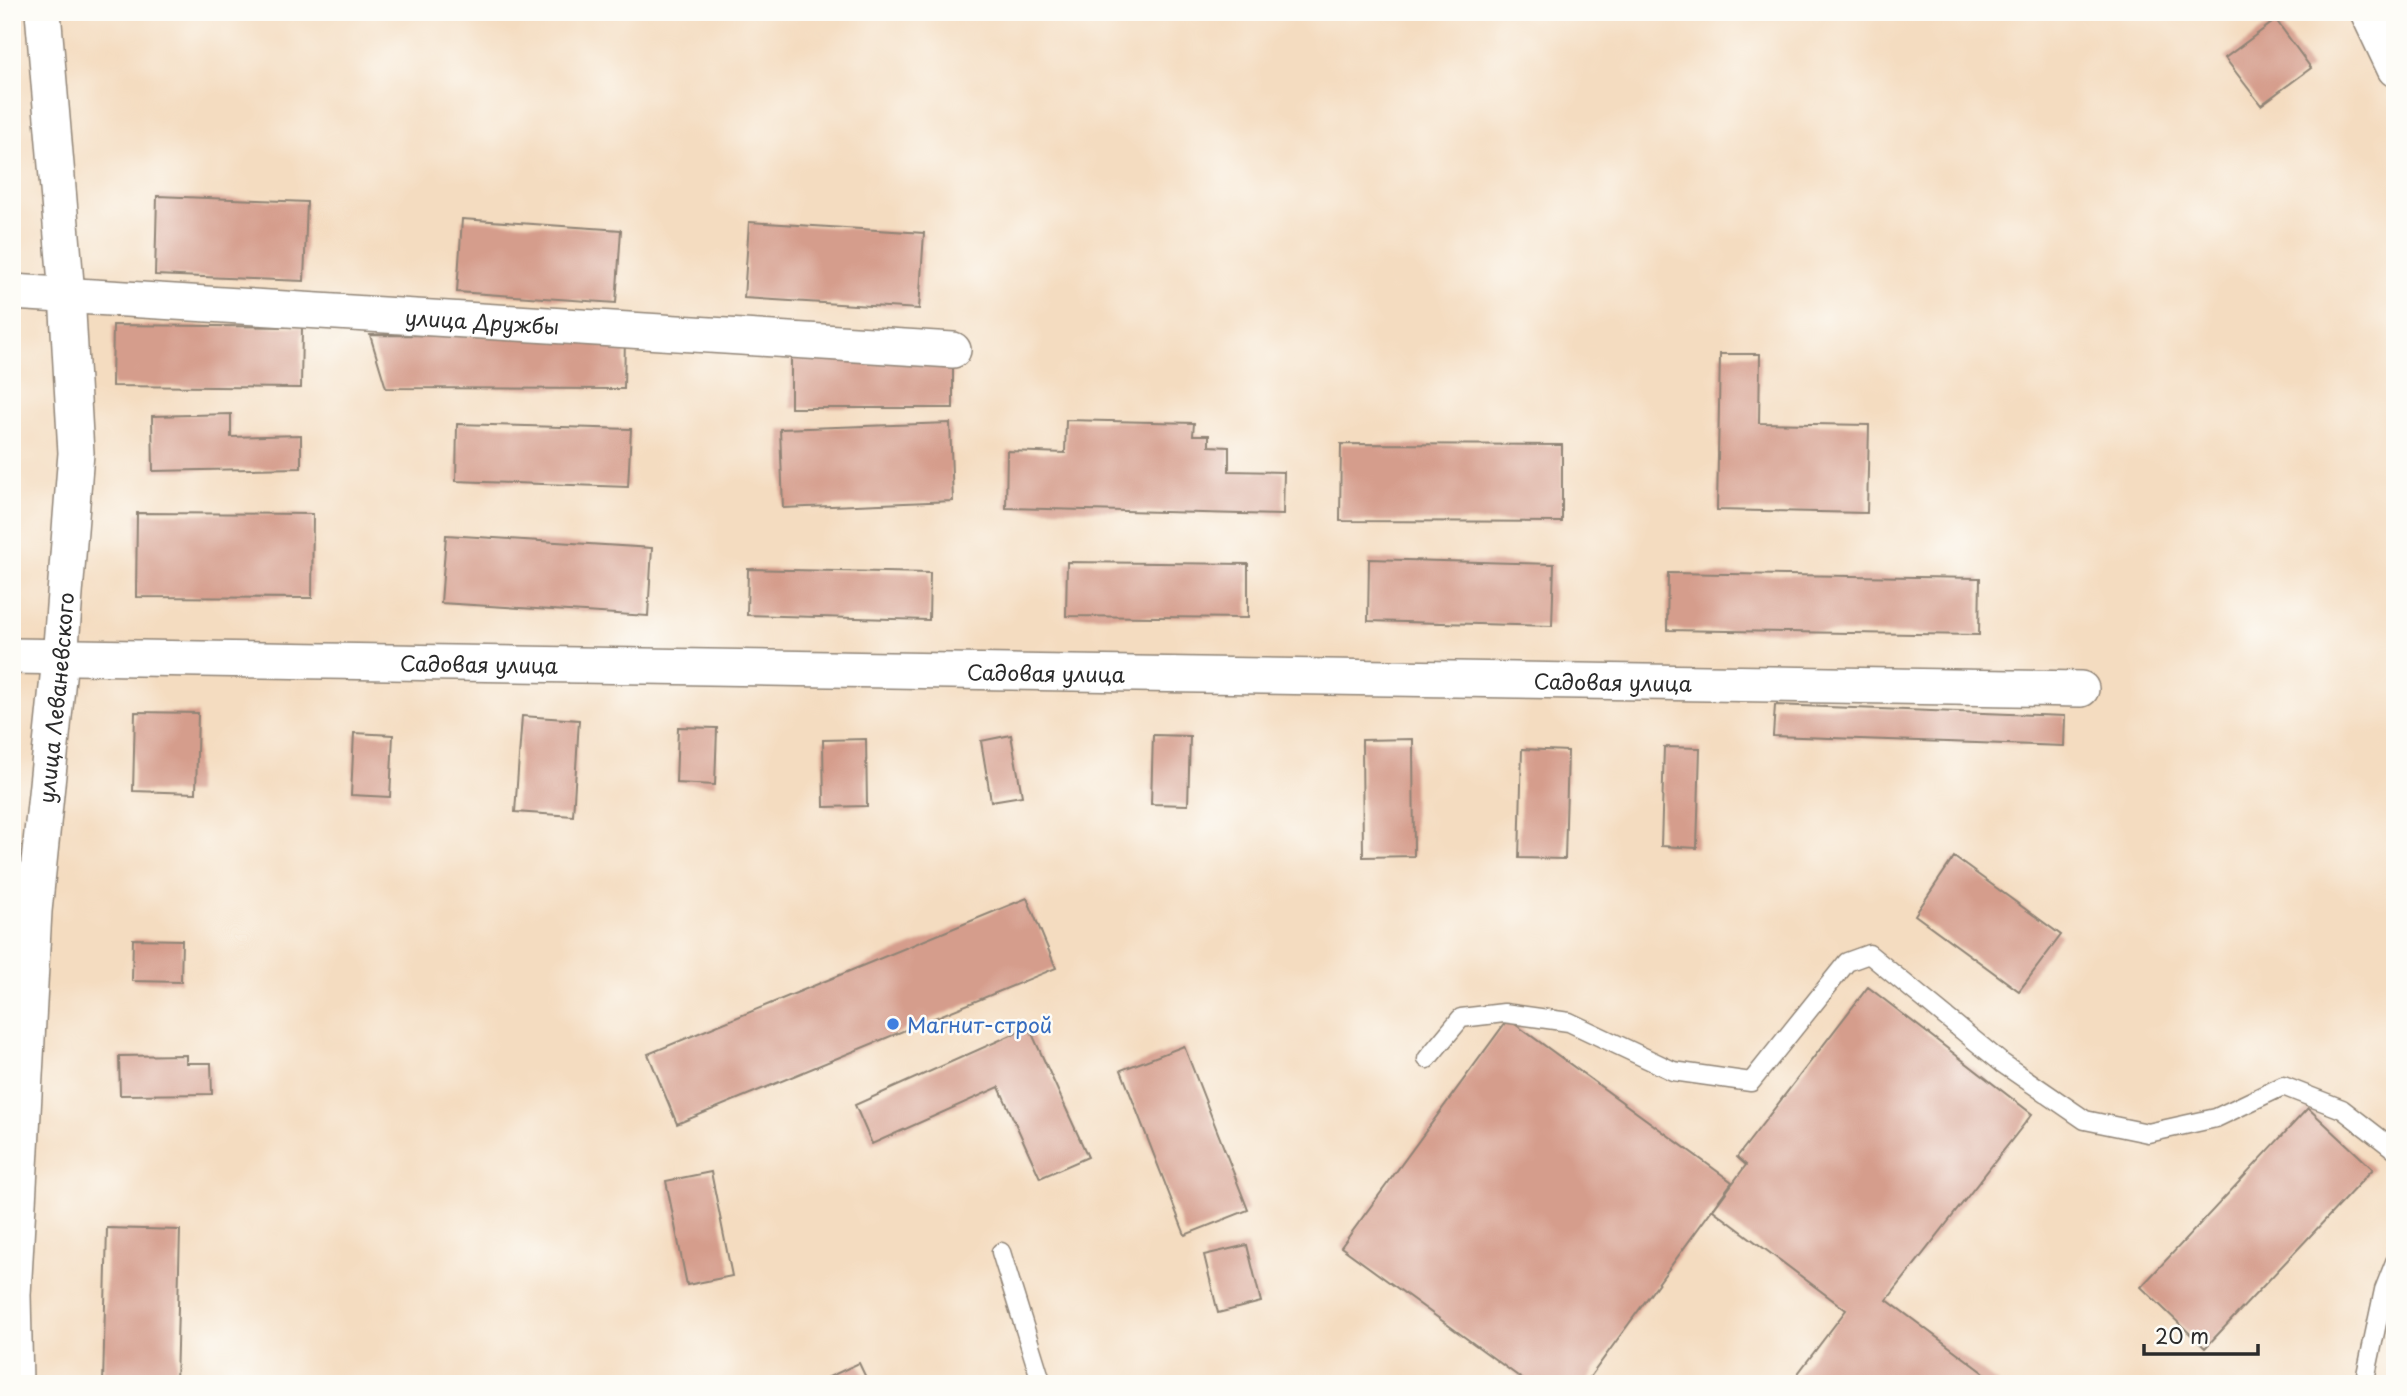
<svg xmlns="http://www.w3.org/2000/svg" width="2407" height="1396" font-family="'Playpen Sans',sans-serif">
<rect width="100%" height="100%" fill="#fdfcf7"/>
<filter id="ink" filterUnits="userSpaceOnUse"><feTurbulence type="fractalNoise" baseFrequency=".0143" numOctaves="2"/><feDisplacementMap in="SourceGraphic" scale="14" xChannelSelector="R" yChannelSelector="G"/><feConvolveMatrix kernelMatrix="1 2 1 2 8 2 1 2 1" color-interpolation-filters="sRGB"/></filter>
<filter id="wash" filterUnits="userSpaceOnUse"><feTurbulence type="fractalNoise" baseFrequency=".00686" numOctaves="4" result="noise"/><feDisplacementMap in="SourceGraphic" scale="28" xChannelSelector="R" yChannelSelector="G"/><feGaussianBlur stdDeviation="1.57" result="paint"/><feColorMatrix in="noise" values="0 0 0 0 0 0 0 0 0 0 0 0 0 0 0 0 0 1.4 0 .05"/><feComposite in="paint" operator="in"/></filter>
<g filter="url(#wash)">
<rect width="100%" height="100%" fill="#f4dcc0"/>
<g id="blocks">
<path fill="#d59d8c" d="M 2276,20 L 2311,68 L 2261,105 L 2225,58 Z
M 157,196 L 307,202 L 304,281 L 155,275 Z
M 462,219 L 621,230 L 616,303 L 457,292 Z
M 749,222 L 924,233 L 919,309 L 744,298 Z
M 113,325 L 302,327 L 301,388 L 112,386 Z
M 370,335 L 625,336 L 624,389 L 386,388 Z
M 1720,354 L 1760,354 L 1759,423 L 1869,425 L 1867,513 L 1717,510 Z
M 791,357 L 953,357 L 953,408 L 791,408 Z
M 231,414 L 231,437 L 301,435 L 301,468 L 153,471 L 152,416 Z
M 1066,420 L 1194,423 L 1193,435 L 1209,435 L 1209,446 L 1229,447 L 1229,471 L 1284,472 L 1283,515 L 1006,508 L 1007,451 L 1065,453 Z
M 950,423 L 953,501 L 783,508 L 780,429 Z
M 457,424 L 631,429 L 628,487 L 456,481 Z
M 1341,444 L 1562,445 L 1562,522 L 1340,521 Z
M 137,513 L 313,514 L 312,598 L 136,597 Z
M 446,535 L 652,548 L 648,616 L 441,603 Z
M 1369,559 L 1554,564 L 1552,626 L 1368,621 Z
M 1067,562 L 1248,564 L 1248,618 L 1066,616 Z
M 748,569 L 930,573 L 929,620 L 747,615 Z
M 1668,573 L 1980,578 L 1979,635 L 1667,630 Z
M 1775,705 L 2065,716 L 2064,746 L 1773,736 Z
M 135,712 L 198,713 L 196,793 L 133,791 Z
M 522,716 L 579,720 L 573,816 L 515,812 Z
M 678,727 L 717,728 L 715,785 L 676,783 Z
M 354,733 L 393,735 L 390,797 L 351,795 Z
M 1011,735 L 1022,796 L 991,801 L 981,741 Z
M 1153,735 L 1190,736 L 1188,805 L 1151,804 Z
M 866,739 L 867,806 L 824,807 L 823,740 Z
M 1413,739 L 1414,856 L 1363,857 L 1362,740 Z
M 1664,747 L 1700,748 L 1697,848 L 1661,846 Z
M 1522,749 L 1568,751 L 1565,859 L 1519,858 Z
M 1954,857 L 2061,935 L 2019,991 L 1915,915 Z
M 1027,898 L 1056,968 L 677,1124 L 648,1054 Z
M 133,939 L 182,940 L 181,982 L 132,981 Z
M 1868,987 L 2032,1114 L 1887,1300 L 1999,1384 L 1790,1384 L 1846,1310 L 1713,1210 L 1746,1165 L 1737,1157 Z
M 1508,1019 L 1732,1182 L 1585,1384 L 1529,1384 L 1341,1247 Z
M 1029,1027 L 1088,1157 L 1040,1178 L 999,1087 L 872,1144 L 855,1105 Z
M 1184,1046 L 1248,1210 L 1185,1235 L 1121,1070 Z
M 186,1055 L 186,1063 L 211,1063 L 212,1094 L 120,1095 L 119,1056 Z
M 2308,1108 L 2373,1169 L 2205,1348 L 2141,1287 Z
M 711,1172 L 732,1276 L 687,1285 L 666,1181 Z
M 107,1228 L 180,1230 L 176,1384 L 103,1384 Z
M 1247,1245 L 1261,1302 L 1218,1313 L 1204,1255 Z
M 859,1363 L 869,1384 L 814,1384 Z"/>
</g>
</g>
<g filter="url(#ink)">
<use href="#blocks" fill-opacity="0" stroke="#908476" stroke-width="2"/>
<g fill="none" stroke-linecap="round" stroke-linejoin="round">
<g stroke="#908476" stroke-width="21">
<path id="service" d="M 1427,1059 L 1461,1018 L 1504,1013 L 1569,1022 L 1673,1071 L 1751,1082 L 1847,962 L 1869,954 L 2002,1063 L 2085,1120 L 2148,1133 L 2216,1118 L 2283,1086 L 2342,1109 L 2395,1150
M 1001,1252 L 1042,1384
M 2364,1384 L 2384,1290 L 2395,1262"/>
</g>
<g stroke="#908476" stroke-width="38">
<g id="minor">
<path d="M 2368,12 L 2395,69"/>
<path id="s1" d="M 12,292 L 953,350"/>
<path id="s2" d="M 12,656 L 2081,689"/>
<path id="s3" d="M 15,1384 L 13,1295 L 34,911 L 60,658 L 76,453 L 67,295 L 43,12"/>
</g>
</g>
<use href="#service" stroke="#fff" stroke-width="18"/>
<use href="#minor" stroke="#fff" stroke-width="35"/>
</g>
</g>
<circle fill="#3f7fe0" stroke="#fdfcf7" stroke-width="2.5" cx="893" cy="1024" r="7"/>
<g text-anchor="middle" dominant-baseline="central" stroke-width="5" stroke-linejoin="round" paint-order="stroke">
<g font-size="21" fill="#2b2b2b" stroke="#fdfcf7">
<text stroke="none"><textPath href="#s1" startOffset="471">улица Дружбы</textPath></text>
<text stroke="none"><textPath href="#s2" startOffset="467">Садовая улица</textPath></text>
<text stroke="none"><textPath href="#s2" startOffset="1034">Садовая улица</textPath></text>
<text stroke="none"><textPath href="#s2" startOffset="1601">Садовая улица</textPath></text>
<text stroke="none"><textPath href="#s3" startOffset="688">улица Леваневского</textPath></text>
</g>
<g font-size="21" fill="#366cbe" stroke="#fdfcf7" text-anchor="start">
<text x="907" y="1024">Магнит-строй</text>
</g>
</g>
<rect width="2407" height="1396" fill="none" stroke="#fdfcf7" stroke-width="42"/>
<path d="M2144 1344v10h114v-10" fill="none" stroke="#2b2b2b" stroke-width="3.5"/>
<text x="2155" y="1344" font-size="21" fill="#2b2b2b" stroke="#fdfcf7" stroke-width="5" paint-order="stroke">20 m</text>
</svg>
